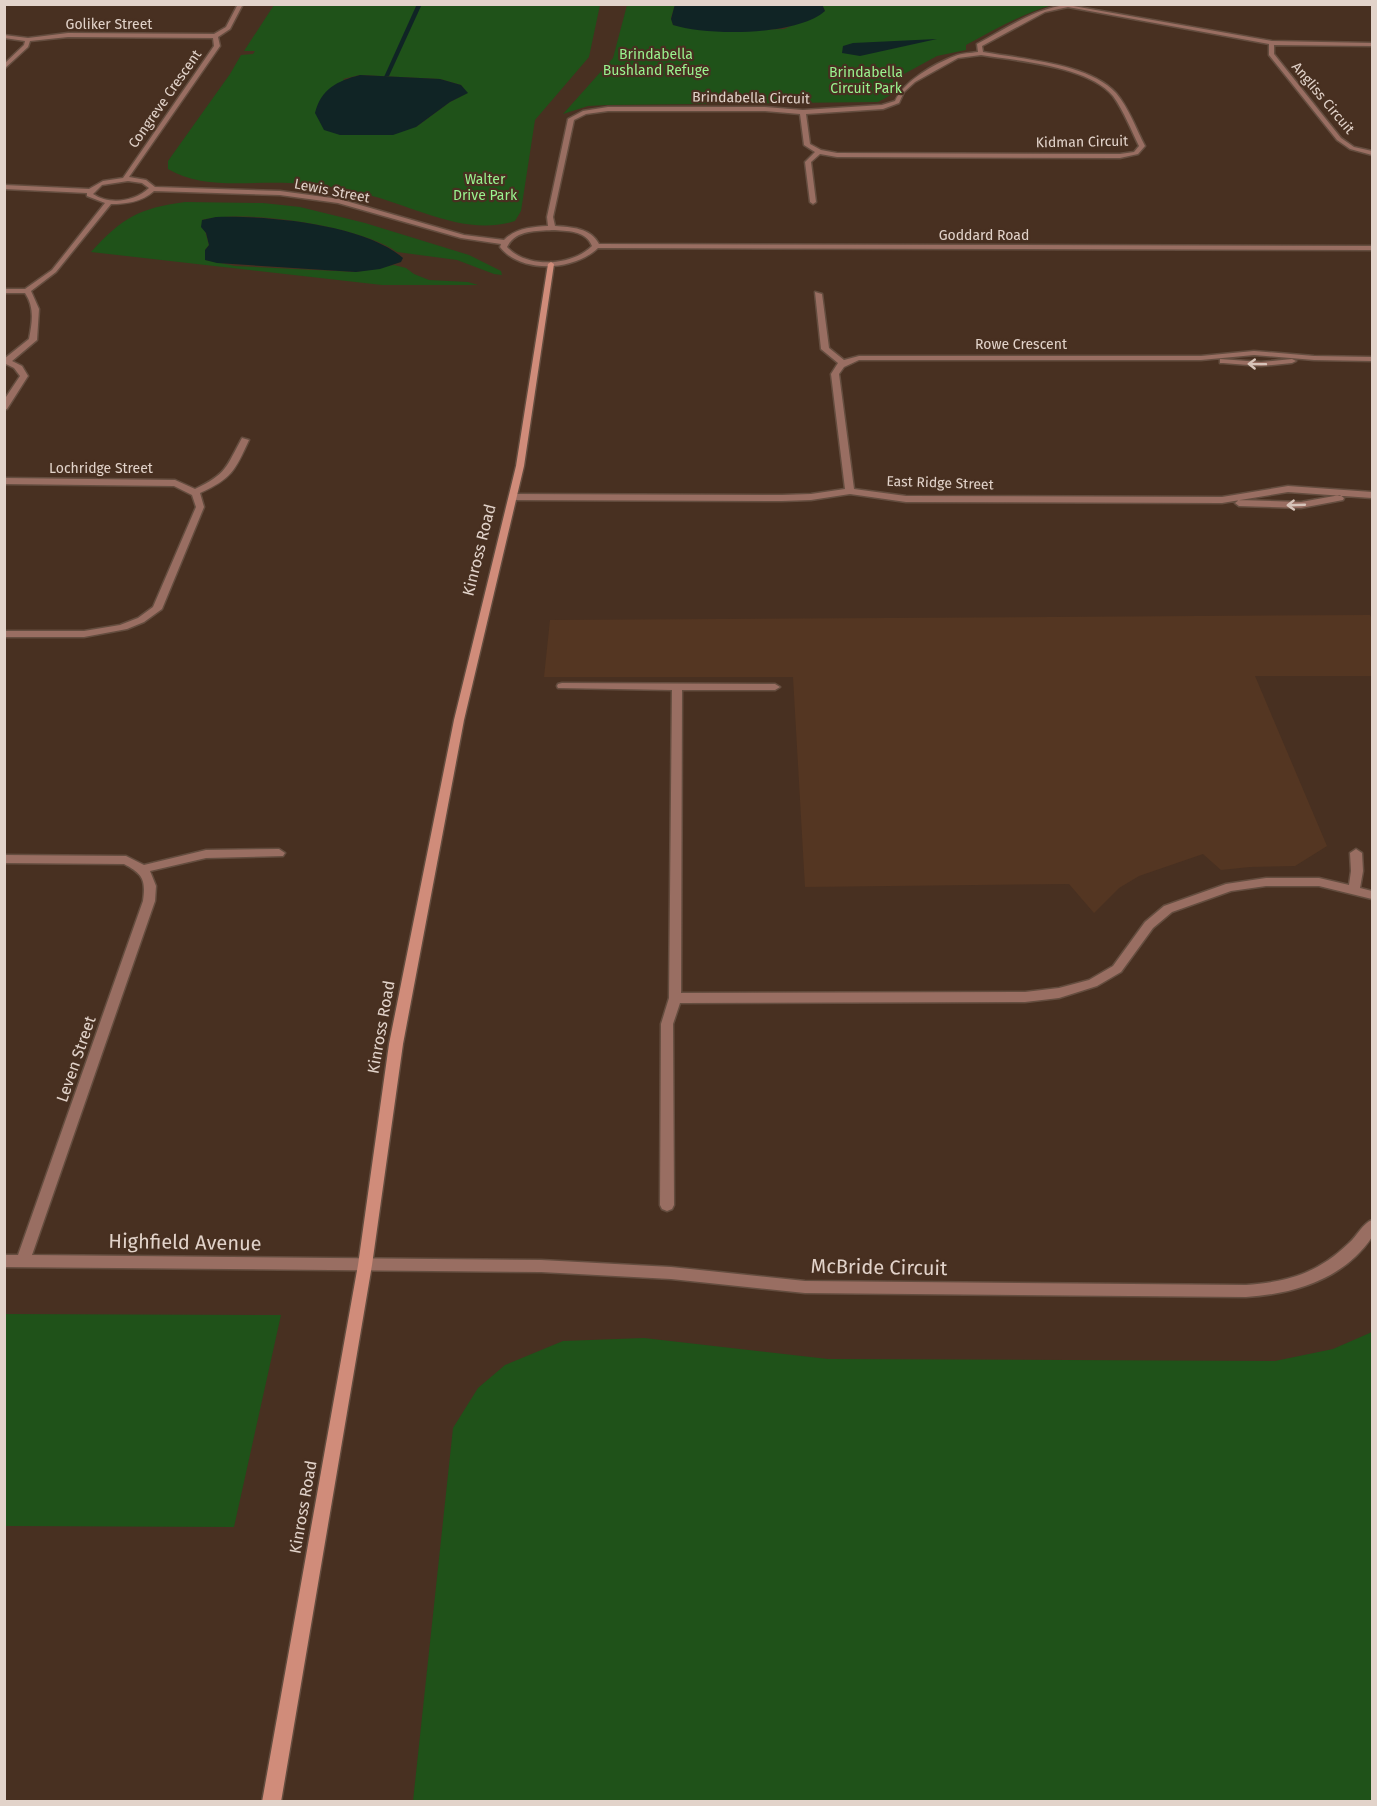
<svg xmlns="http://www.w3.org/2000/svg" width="1377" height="1806" font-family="'Fira Sans',sans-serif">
<rect width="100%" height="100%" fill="#483021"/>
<path fill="#543622" d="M 1370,615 L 1372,619 L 1372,676 L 1255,676 L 1327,846 L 1295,866 L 1250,867 L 1221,870 L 1203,854 L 1139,876 L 1119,888 L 1094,913 L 1069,884 L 805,887 L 793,677 L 544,677 L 550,620 Z"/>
<path fill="#1f5219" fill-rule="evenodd" d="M 274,5 L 600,5 L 589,57 L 535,120 L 521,211 L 515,221 C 465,237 414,206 365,194 C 341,187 314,184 289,183 C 250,181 202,190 168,169 L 168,161 L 230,74 L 241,55 L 253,54 L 255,51 L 244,51 ZM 360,75 L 440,79 L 461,85 L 467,93 L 450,102 L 416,127 L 343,79 Z
M 627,5 L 675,5 L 671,18 L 673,25 L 722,31 L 784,29 L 825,11 L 822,5 L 1052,5 C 1022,14 994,30 966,45 L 966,50 L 937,56 L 893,80 L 891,95 L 878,102 L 607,105 L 588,106 L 563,114 L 613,58 Z
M 185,202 L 263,203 L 300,207 L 365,223 L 469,255 L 501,271 L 502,275 L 494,274 L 457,260 L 397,252 C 360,226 247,209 202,220 L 209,245 L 205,250 L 206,260 L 235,266 L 356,272 L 394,265 L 406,268 L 414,274 L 429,280 L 468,282 L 478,285 L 382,285 L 91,252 C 122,218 139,208 185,202 Z
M 5,1314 L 281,1315 L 234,1527 L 5,1526 Z
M 1372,1332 L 1372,1801 L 413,1801 L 453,1428 L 478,1388 L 505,1365 L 563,1341 L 644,1338 L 828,1359 L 1275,1361 L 1333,1349 Z"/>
<path fill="#102425" d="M 675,4 L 822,4 L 825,11 C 797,36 708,36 673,25 L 671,19 Z
M 937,39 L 860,56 L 842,53 L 843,46 L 853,43 Z
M 360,75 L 440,79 L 461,85 L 468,93 L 450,102 L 416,127 L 393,135 L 340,135 L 324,130 L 315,113 C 321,89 337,81 360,75 Z
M 216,217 C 265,215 365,224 403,258 L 401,262 L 380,269 L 356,272 L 217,263 L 205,260 L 205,250 L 209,245 L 206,233 L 201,227 L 202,220 Z"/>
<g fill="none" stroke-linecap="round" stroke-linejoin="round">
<path fill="#102425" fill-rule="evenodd" d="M 417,4 L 422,4 L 389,76 L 384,77 Z"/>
<g stroke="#644d3f" stroke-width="3">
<path id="street" d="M 238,4 L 243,4 L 230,29 L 218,37 L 220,46 L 129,177 L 146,180 L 155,187 L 280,191 L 339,199 L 464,235 L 504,240 C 516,228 532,227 548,226 L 547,217 L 568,119 L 583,111 L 608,107 L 765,107 L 803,110 L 882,105 L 895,101 C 904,81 934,64 955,56 C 962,53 971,53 978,52 L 977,44 C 1009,27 1041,4 1078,4 L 1073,6 L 1272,41 L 1372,43 L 1372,46 L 1274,45 L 1274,54 L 1341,138 L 1354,147 L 1372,151 L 1372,155 L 1350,149 L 1337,140 L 1269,55 L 1269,44 L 1068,7 L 1045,12 L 982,46 L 983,52 C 1021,59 1089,63 1116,93 C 1129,108 1136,129 1145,146 L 1138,154 L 1120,158 L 837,157 L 820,154 L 811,162 L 816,202 L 813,204 L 810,202 L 805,162 L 815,152 L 804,145 L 800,114 L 765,111 L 608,111 L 586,114 L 574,120 L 553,217 L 555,226 C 571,227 591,228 599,244 L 1372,246 L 1372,250 L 598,248 C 574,271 521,274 500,247 L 501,244 L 461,238 L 338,203 L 280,195 L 154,191 C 142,202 126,204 111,204 L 56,272 L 31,291 L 39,309 L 37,340 L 12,361 L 22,366 L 28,376 L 7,409 L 4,409 L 4,400 L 20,376 L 14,368 L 4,363 L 4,359 L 29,339 C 32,323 35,308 25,293 L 4,293 L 4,289 L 25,289 L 52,270 L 105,203 L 87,196 L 87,193 L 4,189 L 4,185 L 89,189 L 103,181 L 123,178 L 214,46 L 213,38 L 68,37 L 30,41 L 28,47 L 4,69 L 4,64 L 24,45 L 25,41 L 4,38 L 4,35 L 28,38 L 68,33 L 214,34 L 226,27 ZM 981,55 C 1018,61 1088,66 1113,96 C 1124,111 1131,130 1139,146 L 1134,152 L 1120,154 L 837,153 L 821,150 L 810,144 L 806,114 L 883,109 L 899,103 L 904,92 L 915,82 L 958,58 ZM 128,181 L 142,183 L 149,188 C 134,202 109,205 93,194 L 102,185 ZM 552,230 C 567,231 586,230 592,246 C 572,266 527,269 507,247 C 515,230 536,231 552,230 Z
M 815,292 L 822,294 L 829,348 L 844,360 L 859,356 L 1201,356 L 1254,351 L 1314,356 L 1372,357 L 1372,361 L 1314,360 L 1254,355 L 1201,360 L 859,360 L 844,367 L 839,374 L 854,489 L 906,496 L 1222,497 L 1288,486 L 1372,492 L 1372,498 L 1288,492 L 1222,503 L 906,502 L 850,494 L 811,500 L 782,501 L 513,500 L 509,497 L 513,494 L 782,495 L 811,494 L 845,489 L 831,374 L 838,363 L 821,349 Z
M 1220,359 L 1261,362 L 1292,359 L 1296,361 L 1292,363 L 1261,366 L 1223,363 L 1220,363 Z
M 242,438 L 249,440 C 235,471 231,479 200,493 L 204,507 L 162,609 L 144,622 L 127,629 L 84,637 L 4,637 L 4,631 L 84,631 L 120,625 L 138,618 L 153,607 L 196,507 L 192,495 L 174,486 L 4,484 L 4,478 L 175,480 L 195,489 C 227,474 226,467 242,438 Z
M 1340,495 L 1344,498 L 1343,500 L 1301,508 L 1239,506 L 1235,503 L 1239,500 L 1301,502 Z
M 562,683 L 775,684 L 780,687 L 775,690 L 682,690 L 681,993 L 1025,992 L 1059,988 L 1089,980 L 1113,966 L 1145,922 L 1164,906 L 1226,884 L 1266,878 L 1319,878 L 1349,885 L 1351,871 L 1350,853 L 1356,849 L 1362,853 L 1363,871 L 1360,888 L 1372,891 L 1372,899 L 1319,886 L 1266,886 L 1231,891 L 1172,912 L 1153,928 L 1121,972 L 1097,986 L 1059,998 L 1025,1002 L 680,1003 L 673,1024 L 674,1205 L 672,1209 L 667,1211 L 662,1209 L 660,1205 L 661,1024 L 669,998 L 672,690 L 558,688 L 557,686 L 558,684 Z
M 279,849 L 285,853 L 283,856 L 206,858 L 150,871 L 156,886 L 155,901 L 32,1255 L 541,1260 L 671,1267 L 805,1281 L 1246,1285 C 1288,1282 1318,1273 1349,1243 C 1357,1236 1363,1223 1372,1220 L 1372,1237 C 1344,1279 1294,1294 1246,1297 L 805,1293 L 671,1279 L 541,1272 L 4,1267 L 4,1255 L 18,1255 L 143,901 C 146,880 143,874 124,864 L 4,863 L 4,855 L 126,856 L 144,865 L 206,850 Z"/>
</g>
<g stroke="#644d3f" stroke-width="3">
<path id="secondary" d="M 551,262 L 554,264 L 524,466 L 464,720 L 403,1044 L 372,1265 L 281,1802 L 262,1802 L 358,1265 L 389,1044 L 454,720 L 516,466 L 548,264 Z"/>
</g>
<use href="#street" fill="#996e62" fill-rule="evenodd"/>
<use href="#secondary" fill="#d08c7a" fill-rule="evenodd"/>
</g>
<defs><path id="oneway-shaft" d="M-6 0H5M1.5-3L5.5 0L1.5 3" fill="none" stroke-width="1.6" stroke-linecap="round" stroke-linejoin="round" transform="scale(1.5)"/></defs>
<g stroke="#d7c4ba">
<use href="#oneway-shaft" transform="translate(1257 364) rotate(-179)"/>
<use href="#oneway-shaft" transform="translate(1296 505) rotate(178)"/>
</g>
<g text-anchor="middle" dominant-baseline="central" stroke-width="4.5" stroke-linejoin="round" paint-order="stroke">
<g font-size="14" fill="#e2d3ca" stroke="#483021">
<text x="109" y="24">Goliker Street</text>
<text transform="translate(751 98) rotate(1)">Brindabella Circuit</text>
<text transform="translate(1323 98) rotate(50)">Angliss Circuit</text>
<text transform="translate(165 99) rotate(-55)">Congreve Crescent</text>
<text transform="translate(1082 142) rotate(-1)">Kidman Circuit</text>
<text transform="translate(332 191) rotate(11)">Lewis Street</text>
<text x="984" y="235">Goddard Road</text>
<text x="1021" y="344">Rowe Crescent</text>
<text x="101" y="468">Lochridge Street</text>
<text transform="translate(940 483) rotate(2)">East Ridge Street</text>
</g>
<g font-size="14" fill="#9af38f" stroke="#483021">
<text x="656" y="54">Brindabella<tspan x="656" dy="16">Bushland Refuge</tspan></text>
<text x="866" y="72">Brindabella<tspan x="866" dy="16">Circuit Park</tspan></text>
<text x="485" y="179">Walter<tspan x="485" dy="16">Drive Park</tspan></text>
</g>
<g font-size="16" fill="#e2d3ca" stroke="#483021">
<text transform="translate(479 550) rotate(-76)">Kinross Road</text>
<text transform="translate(381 1027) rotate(-80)">Kinross Road</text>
<text transform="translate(76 1059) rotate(-71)">Leven Street</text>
<text transform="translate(303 1507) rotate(-80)">Kinross Road</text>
</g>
<g font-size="20" fill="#e2d3ca" stroke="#483021">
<text transform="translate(185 1242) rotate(1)">Highfield Avenue</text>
<text transform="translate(879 1267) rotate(1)">McBride Circuit</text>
</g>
</g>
<rect width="1377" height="1806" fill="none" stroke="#e2d3ca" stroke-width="12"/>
</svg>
